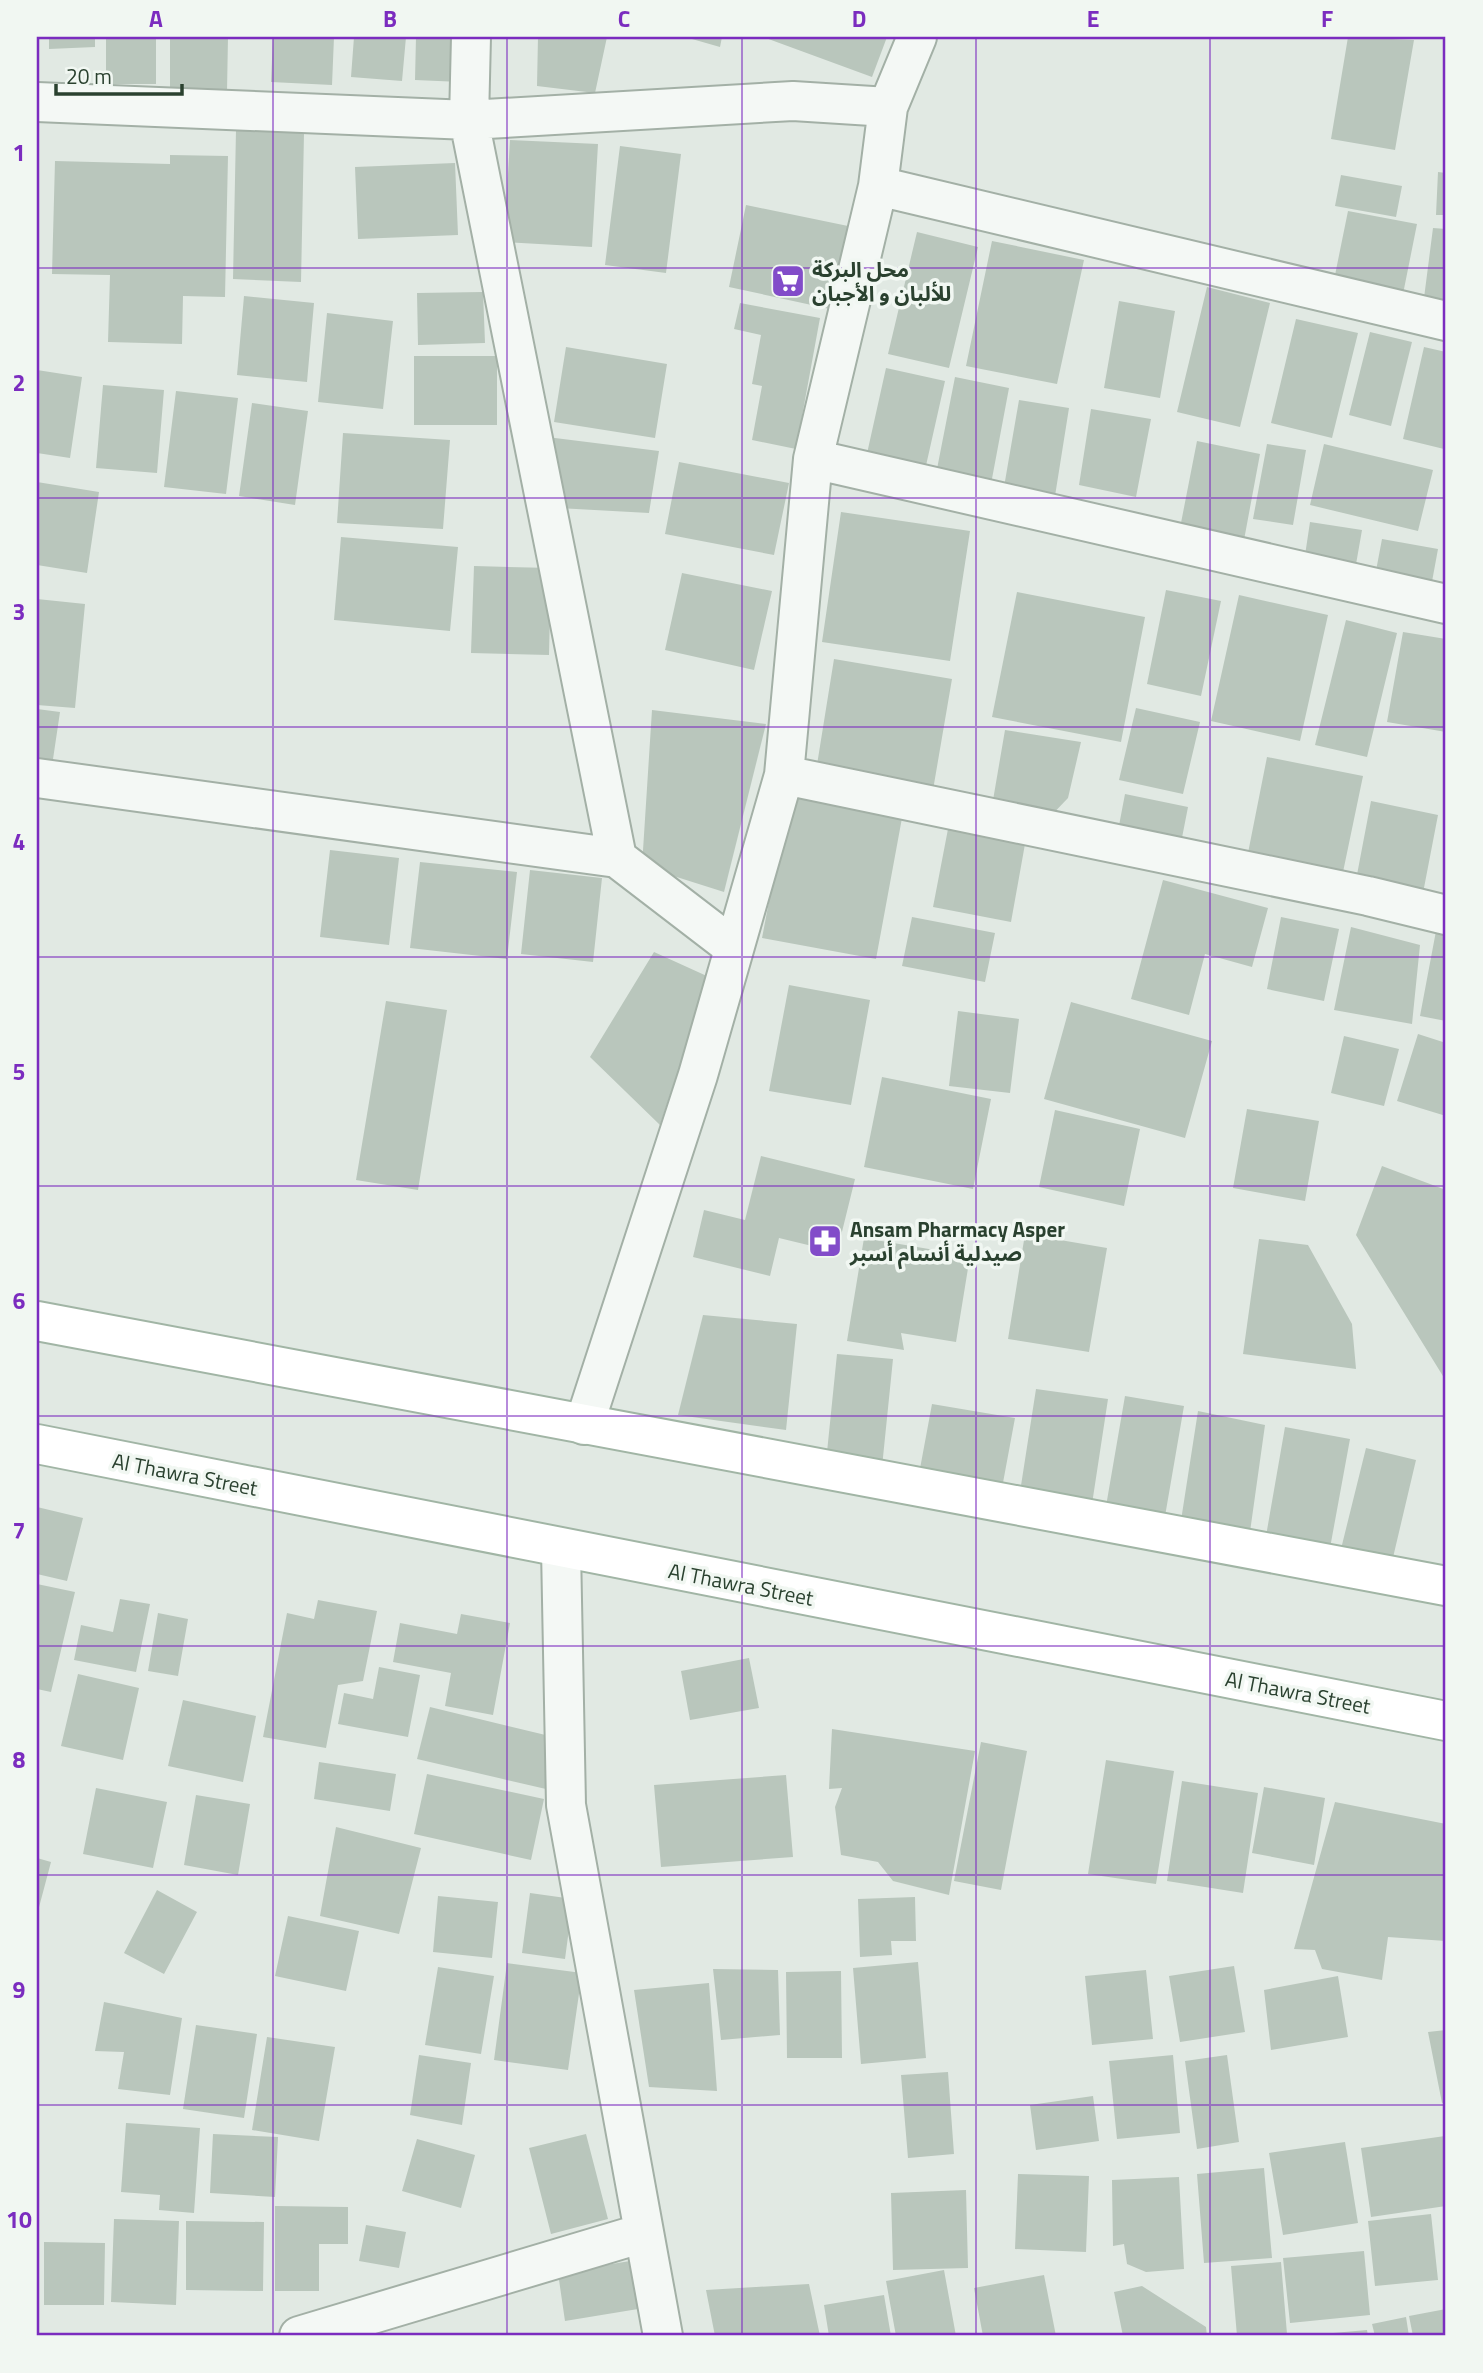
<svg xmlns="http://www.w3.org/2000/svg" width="1483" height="2373" font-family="'Titillium Web','Noto Sans Arabic',sans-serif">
<rect width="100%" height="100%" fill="#e1e9e3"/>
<path fill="#b9c6bc" d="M 49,37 L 95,37 L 95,47 L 49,49 Z
M 106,37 L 156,37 L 156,84 L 106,84 Z
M 170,37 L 228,37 L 227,91 L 170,91 Z
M 273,37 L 334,37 L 332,85 L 271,82 Z
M 354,37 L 406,37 L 402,81 L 351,77 Z
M 416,37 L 462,37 L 461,82 L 415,80 Z
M 538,37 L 607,37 L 595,93 L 537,86 Z
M 685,37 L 722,37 L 720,47 Z
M 763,37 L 887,37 L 872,77 Z
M 1348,37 L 1414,40 L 1395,150 L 1331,139 Z
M 236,130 L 304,133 L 301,282 L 233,279 Z
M 510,140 L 598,144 L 592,247 L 504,242 Z
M 620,146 L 681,154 L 666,273 L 605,265 Z
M 170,155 L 228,156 L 225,297 L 183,296 L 182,344 L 108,342 L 110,275 L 52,274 L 55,161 L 170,164 Z
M 455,163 L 458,235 L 358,239 L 355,167 Z
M 1438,172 L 1446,173 L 1446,215 L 1436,215 Z
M 1341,175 L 1402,186 L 1396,217 L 1335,206 Z
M 746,205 L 848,226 L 830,309 L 729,287 Z
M 1348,211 L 1417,224 L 1403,294 L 1334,280 Z
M 1433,228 L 1446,229 L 1446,301 L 1424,298 Z
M 917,232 L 978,247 L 949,368 L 888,354 Z
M 992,241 L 1084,260 L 1057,384 L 966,366 Z
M 1207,287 L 1270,303 L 1240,427 L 1177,412 Z
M 483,292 L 485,343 L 418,345 L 417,293 Z
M 244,296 L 314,303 L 307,382 L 237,375 Z
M 1119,301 L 1175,311 L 1160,398 L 1104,388 Z
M 740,303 L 820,318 L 796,449 L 752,440 L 762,386 L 752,384 L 761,335 L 734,329 Z
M 327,313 L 393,321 L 383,409 L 318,402 Z
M 1296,319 L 1358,333 L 1332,438 L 1271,423 Z
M 1370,332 L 1412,342 L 1391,426 L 1349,415 Z
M 566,347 L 667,364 L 655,438 L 554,422 Z
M 1424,347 L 1446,352 L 1444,449 L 1403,439 Z
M 414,356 L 497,356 L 497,425 L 414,425 Z
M 886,368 L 945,381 L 925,470 L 866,458 Z
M 37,370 L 82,377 L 70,458 L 37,453 Z
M 955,377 L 1009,388 L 991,484 L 936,474 Z
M 103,385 L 164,390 L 157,473 L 96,468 Z
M 176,391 L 238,398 L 226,494 L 164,487 Z
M 1019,400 L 1069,408 L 1055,496 L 1004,487 Z
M 252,403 L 308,411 L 295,505 L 239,496 Z
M 1091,409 L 1151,419 L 1136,497 L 1079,485 Z
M 343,433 L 450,440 L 443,529 L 337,523 Z
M 547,437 L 659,451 L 649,513 L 558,508 Z
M 1197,441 L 1260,454 L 1244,540 L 1180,528 Z
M 1267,444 L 1306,450 L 1293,525 L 1253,519 Z
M 1324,444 L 1433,470 L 1418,531 L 1310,505 Z
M 679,462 L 789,483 L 774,555 L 665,534 Z
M 37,482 L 99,492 L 87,573 L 37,565 Z
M 841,512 L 970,531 L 950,661 L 822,642 Z
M 1310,522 L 1362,530 L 1355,570 L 1304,562 Z
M 341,537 L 458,547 L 450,631 L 334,620 Z
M 1382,539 L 1438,549 L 1431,587 L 1375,576 Z
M 474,566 L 551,568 L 549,655 L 471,653 Z
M 682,573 L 772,591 L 754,670 L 665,650 Z
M 1166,590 L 1221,601 L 1201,696 L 1147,684 Z
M 1017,592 L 1145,617 L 1121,742 L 992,717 Z
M 1239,595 L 1328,615 L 1300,741 L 1211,721 Z
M 37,599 L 85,604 L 75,708 L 37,705 Z
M 1346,620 L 1397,633 L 1367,757 L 1315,745 Z
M 1403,632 L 1446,639 L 1446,732 L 1387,722 Z
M 834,659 L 952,679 L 933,790 L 816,771 Z
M 1136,708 L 1200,722 L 1183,794 L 1119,780 Z
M 37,709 L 60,712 L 52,766 L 37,763 Z
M 652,710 L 766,724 L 724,892 L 642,866 Z
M 1005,730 L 1081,742 L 1068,798 L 1046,821 L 992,806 Z
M 1267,757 L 1363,776 L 1343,872 L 1248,853 Z
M 1125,794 L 1188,807 L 1180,848 L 1117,836 Z
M 789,797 L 902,818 L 876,959 L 762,938 Z
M 1371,801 L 1438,815 L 1423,893 L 1356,880 Z
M 948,829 L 1025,844 L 1011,922 L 933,907 Z
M 330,850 L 399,858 L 389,945 L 320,937 Z
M 420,862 L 517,872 L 507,959 L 410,948 Z
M 530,870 L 602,878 L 593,962 L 521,954 Z
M 1163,880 L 1268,908 L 1252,967 L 1205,954 L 1189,1015 L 1131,999 Z
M 912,917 L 995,933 L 985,982 L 902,966 Z
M 1281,917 L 1339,929 L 1324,1001 L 1267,989 Z
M 1351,927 L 1420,945 L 1412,1024 L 1334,1010 Z
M 1436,931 L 1446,933 L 1446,1021 L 1420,1016 Z
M 654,952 L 709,977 L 660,1125 L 590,1057 Z
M 789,985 L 870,1000 L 851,1105 L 769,1091 Z
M 386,1001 L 447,1010 L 418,1190 L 356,1180 Z
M 1071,1002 L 1212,1041 L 1185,1138 L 1044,1099 Z
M 958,1011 L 1019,1019 L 1010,1093 L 949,1086 Z
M 1418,1034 L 1446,1043 L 1446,1116 L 1397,1101 Z
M 1344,1036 L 1399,1049 L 1384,1106 L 1331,1093 Z
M 882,1077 L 991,1099 L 973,1189 L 864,1167 Z
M 1247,1109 L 1319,1121 L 1305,1201 L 1233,1188 Z
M 1055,1110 L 1140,1129 L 1124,1206 L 1039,1187 Z
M 761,1156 L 855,1179 L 837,1252 L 779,1238 L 770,1276 L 693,1257 L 704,1210 L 745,1220 Z
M 1382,1166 L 1446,1190 L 1446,1381 L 1356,1235 Z
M 1025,1234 L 1107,1248 L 1089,1352 L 1008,1339 Z
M 864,1238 L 970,1256 L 956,1342 L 901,1333 L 904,1350 L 847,1341 Z
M 1259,1239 L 1308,1245 L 1352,1324 L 1356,1369 L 1243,1354 Z
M 703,1315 L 797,1324 L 786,1430 L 678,1415 Z
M 837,1354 L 893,1359 L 882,1467 L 826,1462 Z
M 1036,1389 L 1108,1399 L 1092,1504 L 1020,1492 Z
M 1125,1396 L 1184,1406 L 1164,1522 L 1105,1512 Z
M 932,1404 L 1015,1418 L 1002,1488 L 919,1474 Z
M 1198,1411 L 1265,1425 L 1249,1539 L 1180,1527 Z
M 1285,1427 L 1350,1439 L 1330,1548 L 1266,1536 Z
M 1366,1448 L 1416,1460 L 1391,1566 L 1340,1553 Z
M 37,1507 L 83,1518 L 67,1581 L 37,1574 Z
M 37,1584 L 75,1592 L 51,1692 L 37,1689 Z
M 120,1599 L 150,1604 L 136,1672 L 74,1660 L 81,1625 L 113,1632 Z
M 318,1600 L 377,1611 L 363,1681 L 338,1685 L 326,1748 L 263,1737 L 287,1613 L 314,1619 Z
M 158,1613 L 188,1619 L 178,1676 L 148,1671 Z
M 461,1614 L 510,1623 L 493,1715 L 445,1706 L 451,1673 L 393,1662 L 400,1623 L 457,1634 Z
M 749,1658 L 759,1708 L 690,1720 L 681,1671 Z
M 379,1667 L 420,1675 L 408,1737 L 338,1724 L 344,1693 L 373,1699 Z
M 78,1674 L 139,1688 L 123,1760 L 61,1746 Z
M 183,1700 L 256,1716 L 243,1782 L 168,1766 Z
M 430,1707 L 558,1738 L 546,1789 L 417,1759 Z
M 832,1729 L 975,1751 L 949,1895 L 893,1881 L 878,1862 L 841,1855 L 835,1807 L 842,1788 L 829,1789 Z
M 981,1742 L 1027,1751 L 1001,1890 L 954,1881 Z
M 1106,1760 L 1174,1771 L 1156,1884 L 1088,1874 Z
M 319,1762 L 396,1774 L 390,1811 L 314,1799 Z
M 427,1774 L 544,1799 L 531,1860 L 414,1834 Z
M 786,1775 L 793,1857 L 661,1867 L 654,1785 Z
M 1182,1781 L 1258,1793 L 1243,1893 L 1167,1881 Z
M 1264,1787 L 1325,1798 L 1314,1865 L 1252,1853 Z
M 96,1788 L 167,1802 L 153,1868 L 83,1854 Z
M 196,1795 L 250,1804 L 238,1875 L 184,1865 Z
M 1335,1802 L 1446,1824 L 1446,1941 L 1388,1937 L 1382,1980 L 1322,1969 L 1315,1950 L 1294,1949 Z
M 336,1827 L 421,1848 L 399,1934 L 320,1916 Z
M 37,1858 L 51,1862 L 38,1911 L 37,1911 Z
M 157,1890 L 197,1912 L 164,1974 L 124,1953 Z
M 530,1893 L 573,1899 L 565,1959 L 522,1953 Z
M 438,1896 L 498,1902 L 492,1958 L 433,1952 Z
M 915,1897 L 916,1941 L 891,1941 L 892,1955 L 860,1957 L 858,1899 Z
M 288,1916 L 359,1931 L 346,1991 L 275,1976 Z
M 918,1962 L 926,2058 L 861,2064 L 853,1968 Z
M 507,1963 L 582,1973 L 568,2070 L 494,2060 Z
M 1234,1966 L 1245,2032 L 1180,2042 L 1169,1976 Z
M 438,1967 L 494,1976 L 481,2054 L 425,2045 Z
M 713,1969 L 778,1970 L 780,2035 L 721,2040 Z
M 1146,1970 L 1153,2039 L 1092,2045 L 1085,1976 Z
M 841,1971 L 842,2058 L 787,2058 L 786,1972 Z
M 1338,1976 L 1348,2037 L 1271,2050 L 1264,1990 Z
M 709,1983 L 717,2091 L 649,2087 L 634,1990 Z
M 104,2002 L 182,2018 L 170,2095 L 118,2089 L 124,2052 L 95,2051 Z
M 196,2025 L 257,2034 L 244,2118 L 183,2109 Z
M 1446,2030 L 1446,2102 L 1442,2103 L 1428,2032 Z
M 267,2037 L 335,2047 L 319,2141 L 252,2130 Z
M 419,2055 L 471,2063 L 462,2125 L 410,2115 Z
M 1173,2055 L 1180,2133 L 1117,2139 L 1109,2061 Z
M 1227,2055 L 1239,2142 L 1197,2149 L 1185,2061 Z
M 948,2072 L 954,2154 L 908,2158 L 901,2075 Z
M 1093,2096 L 1099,2141 L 1036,2150 L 1030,2105 Z
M 126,2123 L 200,2128 L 194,2213 L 159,2210 L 160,2195 L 121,2192 Z
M 213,2134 L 278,2137 L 275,2197 L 210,2193 Z
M 586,2134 L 608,2219 L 551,2234 L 529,2148 Z
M 1445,2136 L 1446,2206 L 1371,2217 L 1361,2148 Z
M 417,2139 L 475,2155 L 461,2208 L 402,2191 Z
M 1345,2142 L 1358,2223 L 1283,2235 L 1269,2153 Z
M 1264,2168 L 1272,2258 L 1204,2263 L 1197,2174 Z
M 1018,2174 L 1089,2176 L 1086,2252 L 1015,2249 Z
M 1179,2177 L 1184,2269 L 1146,2272 L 1127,2264 L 1124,2244 L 1113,2246 L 1112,2180 Z
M 966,2190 L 968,2268 L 893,2270 L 891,2193 Z
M 275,2206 L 348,2207 L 348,2244 L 319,2244 L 319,2291 L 275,2291 Z
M 1431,2214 L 1438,2280 L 1375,2286 L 1368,2221 Z
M 114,2219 L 179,2221 L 176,2305 L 111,2302 Z
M 186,2221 L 264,2222 L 263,2291 L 186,2290 Z
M 366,2225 L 406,2232 L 399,2268 L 359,2261 Z
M 44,2242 L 105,2243 L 104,2305 L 44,2305 Z
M 1364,2251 L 1370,2315 L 1290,2323 L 1283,2258 Z
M 630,2261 L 638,2309 L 565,2321 L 558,2273 Z
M 1281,2262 L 1287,2334 L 1237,2336 L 1231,2266 Z
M 944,2270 L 956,2336 L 896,2336 L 886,2281 Z
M 1044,2275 L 1056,2336 L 983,2336 L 974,2288 Z
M 809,2284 L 820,2336 L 715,2336 L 706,2290 Z
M 1142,2286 L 1206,2327 L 1207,2336 L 1123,2336 L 1114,2292 Z
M 884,2295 L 891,2336 L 829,2336 L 824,2305 Z
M 1446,2309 L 1446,2336 L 1413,2336 L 1409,2316 Z
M 1406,2317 L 1409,2336 L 1375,2336 L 1372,2324 Z
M 1367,2330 L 1368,2336 L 1322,2336 L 1322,2334 Z"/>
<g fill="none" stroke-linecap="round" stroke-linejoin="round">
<g stroke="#a3b0a6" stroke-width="42">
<path id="minor" d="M 471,37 L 469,120 L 617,858 L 733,947
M 37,102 L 469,120 L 793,101 L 888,107
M 878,186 L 1446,321
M 813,459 L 1446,604
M 784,775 L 1368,896 L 1446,915
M 37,778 L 617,858
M 584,1425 L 698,1075 L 784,775 L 813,459 L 878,186 L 888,107 L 917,37
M 561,1549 L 566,1805 L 663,2336
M 299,2336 L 643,2233"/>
</g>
<g stroke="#a1b5a5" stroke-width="42">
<path id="major" d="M 37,1321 L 1446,1586
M 37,1444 L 1446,1721"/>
</g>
<use href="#minor" stroke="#f4f8f5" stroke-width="38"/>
<use href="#major" stroke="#fff" stroke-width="38"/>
</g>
<path fill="none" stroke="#7b2cbf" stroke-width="2" stroke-opacity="0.55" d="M 273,37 L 273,2336M 507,37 L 507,2336M 742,37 L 742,2336M 976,37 L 976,2336M 1210,37 L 1210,2336M 37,268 L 1446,268M 37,498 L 1446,498M 37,727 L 1446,727M 37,957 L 1446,957M 37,1186 L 1446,1186M 37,1416 L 1446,1416M 37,1646 L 1446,1646M 37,1875 L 1446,1875M 37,2105 L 1446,2105"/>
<defs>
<g id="supermarket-square" transform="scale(1.75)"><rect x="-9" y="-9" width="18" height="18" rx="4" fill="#824cc9" stroke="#f1f7f2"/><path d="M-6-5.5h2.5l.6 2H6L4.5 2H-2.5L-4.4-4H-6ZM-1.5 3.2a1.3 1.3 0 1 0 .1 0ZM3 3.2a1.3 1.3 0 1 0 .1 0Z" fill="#fff"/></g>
<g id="pharmacy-square" transform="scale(1.75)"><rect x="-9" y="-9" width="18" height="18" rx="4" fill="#824cc9" stroke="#f1f7f2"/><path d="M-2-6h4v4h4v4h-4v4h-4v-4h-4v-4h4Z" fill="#fff"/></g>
</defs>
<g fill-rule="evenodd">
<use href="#supermarket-square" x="788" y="281"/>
<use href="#pharmacy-square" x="825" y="1241"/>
</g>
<g text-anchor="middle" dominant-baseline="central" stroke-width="7" stroke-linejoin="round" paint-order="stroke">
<g font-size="21" font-weight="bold" fill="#2a412f" stroke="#f1f7f2" text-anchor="start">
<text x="812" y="269">محل البركة<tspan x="812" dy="24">للألبان و الأجبان</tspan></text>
<text x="850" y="1229">Ansam Pharmacy Asper<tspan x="850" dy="24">صيدلية أنسام أسبر</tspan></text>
</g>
<g font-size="21" fill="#2a412f" stroke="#f1f7f2">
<text transform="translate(185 1474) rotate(11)">Al Thawra Street</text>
<text transform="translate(741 1584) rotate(11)">Al Thawra Street</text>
<text transform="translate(1298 1692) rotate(11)">Al Thawra Street</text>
</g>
</g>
<rect width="1483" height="2373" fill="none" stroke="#f1f7f2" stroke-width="77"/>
<path d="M56 84v10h126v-10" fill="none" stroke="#2a412f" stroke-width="3.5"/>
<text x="66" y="84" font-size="21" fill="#2a412f" stroke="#f1f7f2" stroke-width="5" paint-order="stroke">20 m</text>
<rect x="38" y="38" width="1406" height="2296" fill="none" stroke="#7b2cbf" stroke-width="2.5"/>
<g font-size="23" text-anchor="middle" font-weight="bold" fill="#7b2cbf">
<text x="156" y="27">A</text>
<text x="390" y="27">B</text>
<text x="624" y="27">C</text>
<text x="859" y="27">D</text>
<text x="1093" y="27">E</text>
<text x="1327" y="27">F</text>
<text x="19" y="161">1</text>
<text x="19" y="391">2</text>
<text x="19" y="620">3</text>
<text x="19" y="850">4</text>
<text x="19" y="1080">5</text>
<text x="19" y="1309">6</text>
<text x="19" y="1539">7</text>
<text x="19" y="1768">8</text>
<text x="19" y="1998">9</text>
<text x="19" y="2228">10</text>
</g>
</svg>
